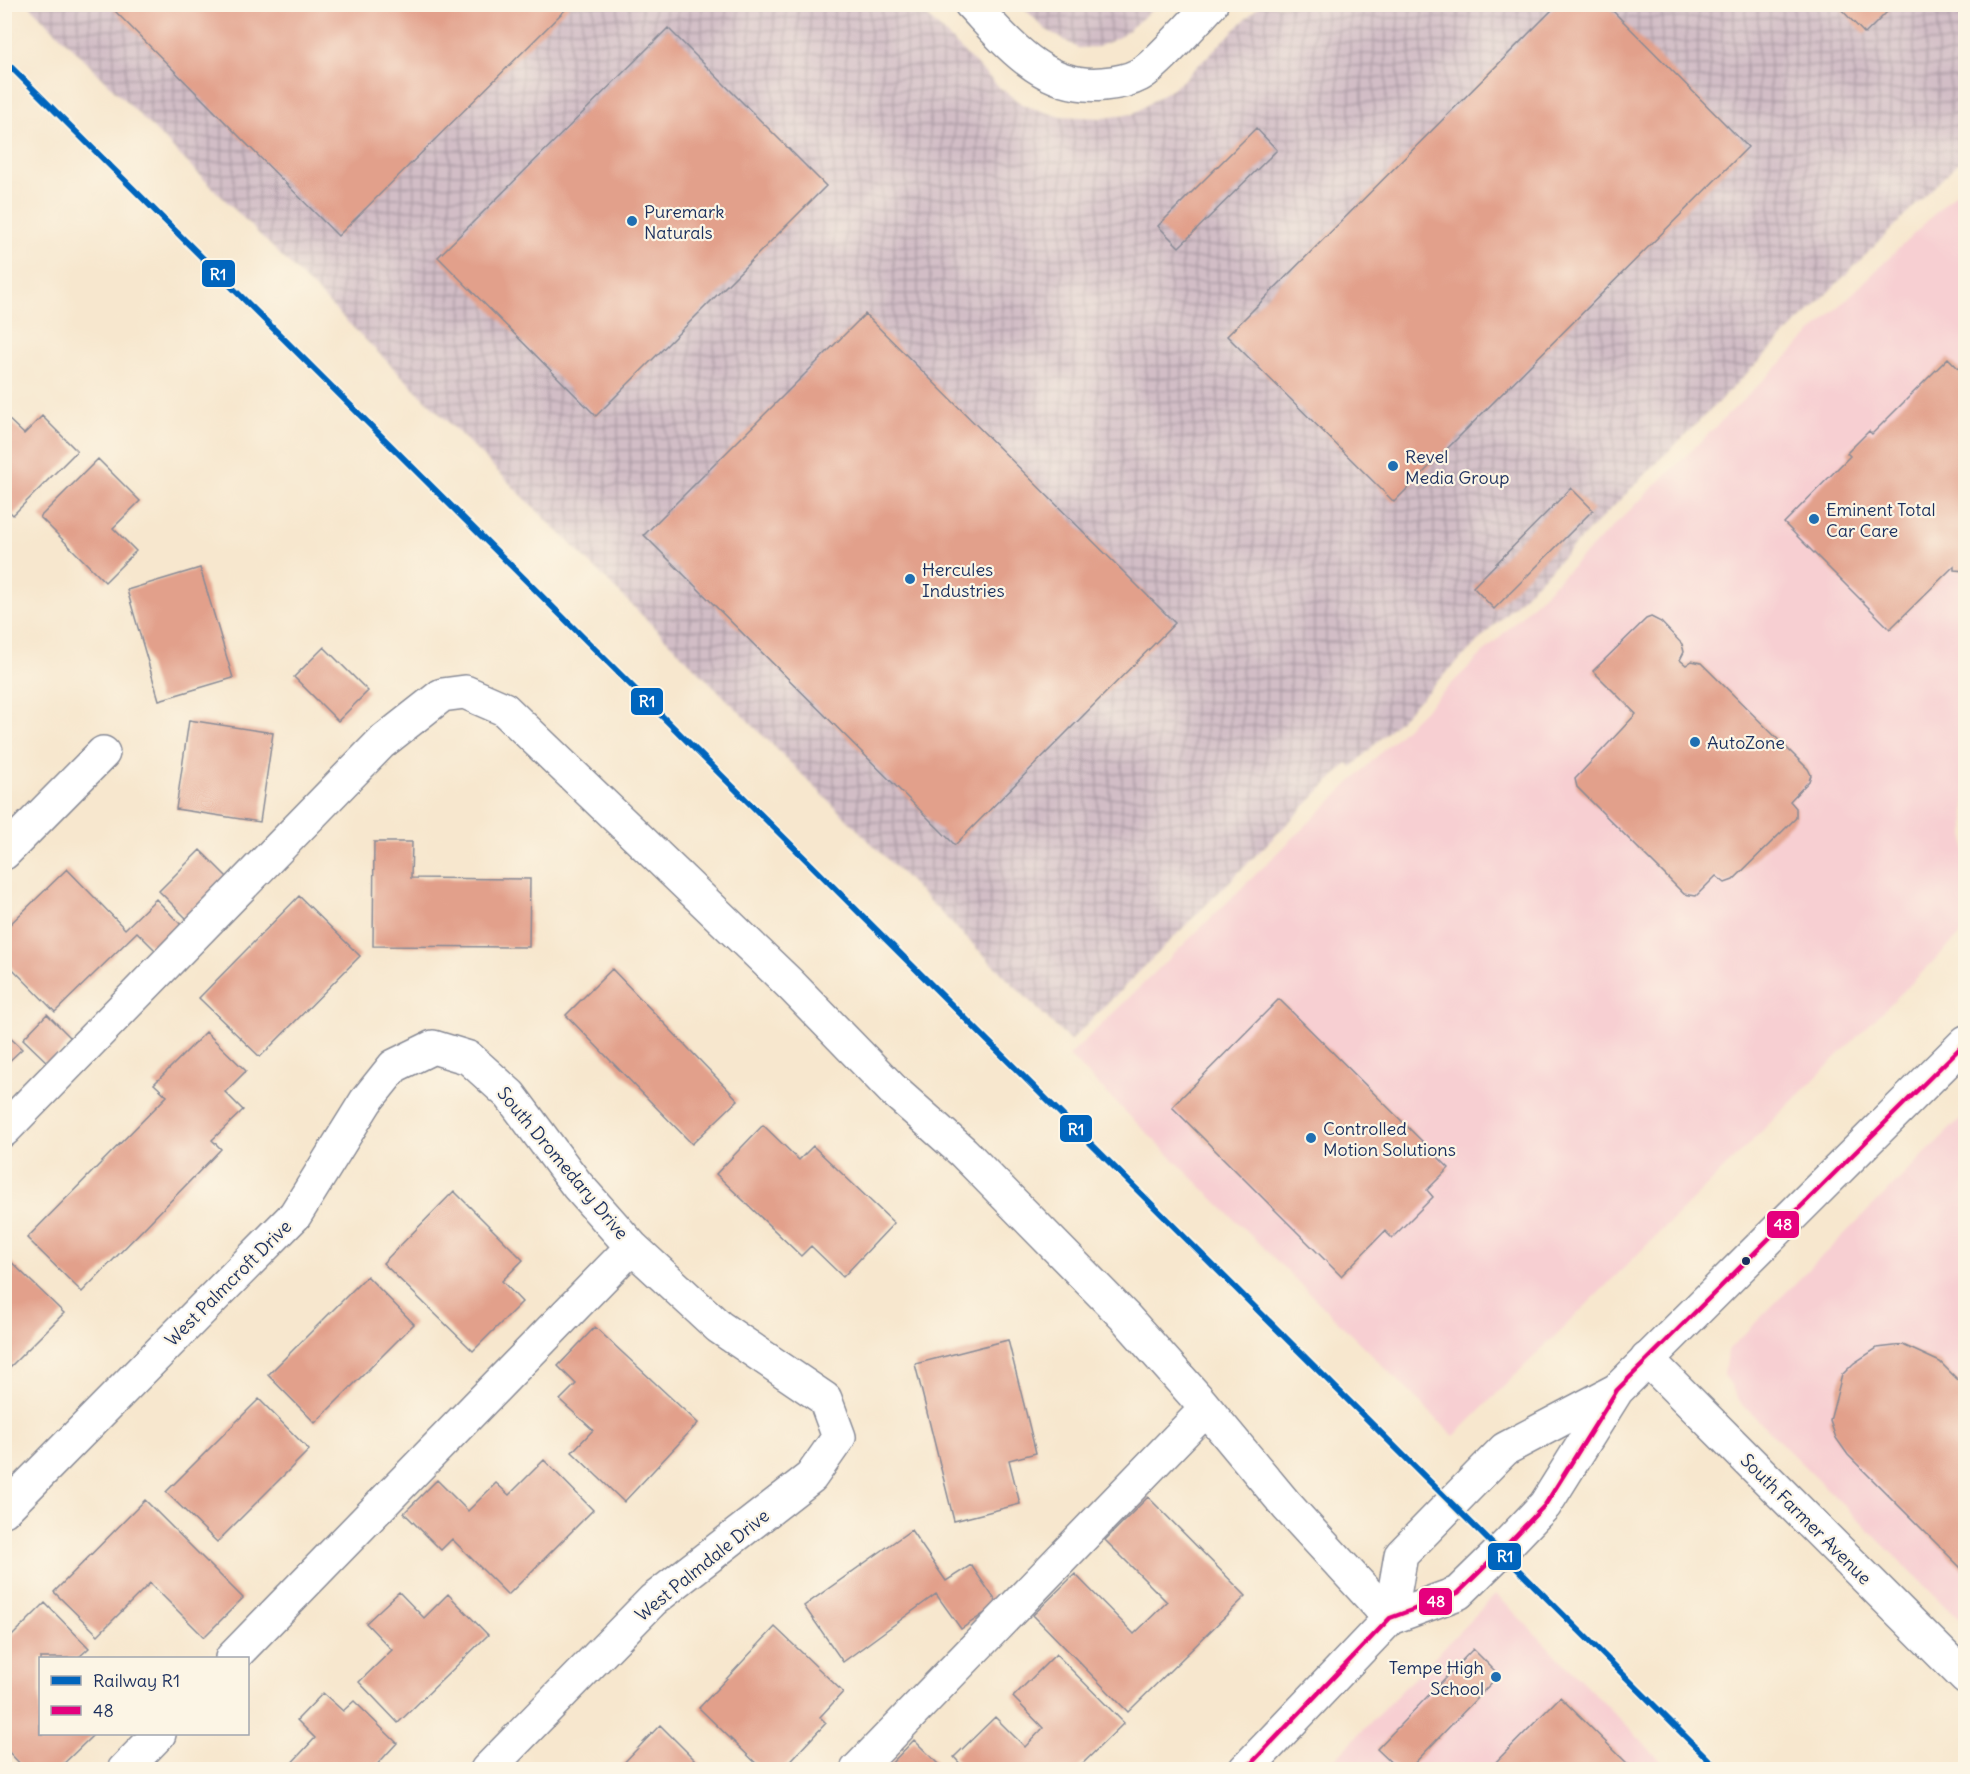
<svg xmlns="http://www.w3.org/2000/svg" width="1970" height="1774" font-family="Delius,sans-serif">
<defs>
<pattern id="industrial-grid" width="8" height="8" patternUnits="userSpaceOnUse" patternTransform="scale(1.5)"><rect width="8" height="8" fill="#d2bdc6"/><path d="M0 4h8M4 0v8" fill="none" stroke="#aa9aa4"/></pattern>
</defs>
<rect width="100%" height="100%" fill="#fcf5e5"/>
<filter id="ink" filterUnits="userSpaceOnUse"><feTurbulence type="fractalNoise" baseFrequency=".0167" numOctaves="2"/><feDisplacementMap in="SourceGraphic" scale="12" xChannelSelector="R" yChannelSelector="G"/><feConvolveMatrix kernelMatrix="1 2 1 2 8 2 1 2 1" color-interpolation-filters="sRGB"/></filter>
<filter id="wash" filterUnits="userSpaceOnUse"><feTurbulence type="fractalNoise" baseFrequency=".008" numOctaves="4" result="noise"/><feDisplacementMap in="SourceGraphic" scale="24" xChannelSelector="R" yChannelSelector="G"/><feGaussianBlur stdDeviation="1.35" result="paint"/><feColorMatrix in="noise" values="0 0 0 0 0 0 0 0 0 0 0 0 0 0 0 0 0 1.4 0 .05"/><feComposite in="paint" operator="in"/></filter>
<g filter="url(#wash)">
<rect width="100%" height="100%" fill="#f7e7ce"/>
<path fill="#f7cfd2" d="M 1965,184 L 1965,930 L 1454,1436 L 1069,1056 Z
M 1965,1114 L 1965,1626 L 1741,1403 L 1724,1375 L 1727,1351 Z
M 1496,1594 L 1669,1769 L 1324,1770 Z"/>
<path fill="url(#industrial-grid)" d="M 29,5 L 916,5 L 999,87 L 1023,105 L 1058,116 L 1104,118 L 1133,114 L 1181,82 L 1260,5 L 1965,5 L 1965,156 L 1352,767 L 1348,763 L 1070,1041 Z
M 1021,5 L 1158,5 L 1121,36 L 1098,47 L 1078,48 L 1045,29 Z"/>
<g id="blocks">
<path fill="#e2a08b" d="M 117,4 L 571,4 L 338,236 L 113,9 Z
M 1558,4 L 1606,4 L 1748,147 L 1394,502 L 1227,336 Z
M 1836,4 L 1895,4 L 1865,34 Z
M 668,28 L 826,186 L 596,416 L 438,257 Z
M 1256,128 L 1277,150 L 1179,247 L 1158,226 Z
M 865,314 L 1175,623 L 955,845 L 644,535 Z
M 1948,358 L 1966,376 L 1966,571 L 1954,570 L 1954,566 L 1890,629 L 1784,523 L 1850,456 L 1847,453 L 1869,431 L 1872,434 Z
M 4,415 L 24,434 L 42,416 L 77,451 L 13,515 L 4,506 Z
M 98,459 L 140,501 L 113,528 L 136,551 L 105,582 L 40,517 Z
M 1571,488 L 1593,510 L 1494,609 L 1473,587 Z
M 200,568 L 233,678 L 159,700 L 127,590 Z
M 1651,617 L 1661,622 L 1682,644 L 1684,652 L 1680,660 L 1686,665 L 1692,661 L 1701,663 L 1808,769 L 1811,775 L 1809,781 L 1790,801 L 1796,808 L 1796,818 L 1733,880 L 1725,883 L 1716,876 L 1696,896 L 1684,894 L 1577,787 L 1575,779 L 1636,714 L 1593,671 L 1646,619 Z
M 324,647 L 368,691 L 338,721 L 294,677 Z
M 189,720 L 273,733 L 260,822 L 176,809 Z
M 374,842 L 412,842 L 411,878 L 530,879 L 529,947 L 373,946 Z
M 200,850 L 230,880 L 189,921 L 159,891 Z
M 67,869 L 125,929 L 156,899 L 183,927 L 157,952 L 137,932 L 55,1012 L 4,960 L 4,930 Z
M 299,896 L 360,956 L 260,1057 L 199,998 Z
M 612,969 L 738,1100 L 692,1144 L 566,1015 Z
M 1279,999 L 1449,1168 L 1427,1190 L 1433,1197 L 1392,1238 L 1385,1231 L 1341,1276 L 1172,1107 Z
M 47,1014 L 72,1039 L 49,1064 L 23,1039 Z
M 4,1032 L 22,1049 L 4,1066 Z
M 206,1032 L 246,1071 L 225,1092 L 243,1110 L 212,1140 L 221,1149 L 82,1292 L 27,1238 L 167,1096 L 154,1084 Z
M 763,1125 L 799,1160 L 813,1146 L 894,1223 L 843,1277 L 811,1246 L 801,1256 L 716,1174 Z
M 454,1191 L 523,1260 L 502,1281 L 522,1302 L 473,1351 L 383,1263 Z
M 4,1255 L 64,1313 L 4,1373 Z
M 367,1276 L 414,1324 L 315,1423 L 268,1375 Z
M 595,1327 L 698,1423 L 624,1502 L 572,1452 L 593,1430 L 560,1400 L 576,1384 L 558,1366 Z
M 1008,1340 L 1036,1453 L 1009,1460 L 1020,1504 L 954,1521 L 915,1364 Z
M 1903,1345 L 1940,1362 L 1966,1388 L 1966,1573 L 1848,1455 L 1836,1438 L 1830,1421 L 1842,1375 L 1854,1363 L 1877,1348 Z
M 259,1399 L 309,1450 L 217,1542 L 166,1492 Z
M 544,1460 L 593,1510 L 508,1595 L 452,1539 L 441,1550 L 404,1513 L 437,1480 L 468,1511 L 496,1483 L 509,1495 Z
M 1148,1497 L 1246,1596 L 1128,1712 L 1033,1615 L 1075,1574 L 1134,1634 L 1167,1602 L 1105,1540 Z
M 145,1500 L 243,1598 L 204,1637 L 150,1583 L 98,1635 L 54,1592 Z
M 911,1530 L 946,1581 L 971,1565 L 998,1604 L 961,1629 L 936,1594 L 843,1662 L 804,1606 Z
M 399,1592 L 424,1618 L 448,1594 L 488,1635 L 398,1723 L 359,1682 L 392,1650 L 366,1623 Z
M 45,1603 L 89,1648 L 78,1658 L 40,1658 L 40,1734 L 89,1734 L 92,1736 L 57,1770 L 26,1770 L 4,1747 L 4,1644 Z
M 775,1627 L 843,1692 L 820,1717 L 826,1723 L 782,1770 L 763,1770 L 699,1708 Z
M 1473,1649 L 1499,1675 L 1408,1770 L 1399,1770 L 1377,1749 Z
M 1056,1654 L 1124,1723 L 1076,1770 L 966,1770 L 954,1757 L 995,1717 L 1025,1747 L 1043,1728 L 1013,1697 Z
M 323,1693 L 343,1711 L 354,1701 L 397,1743 L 372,1770 L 285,1770 L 315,1738 L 297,1720 Z
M 1560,1697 L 1634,1770 L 1488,1770 Z
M 660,1725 L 705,1770 L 617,1770 Z
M 914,1740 L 944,1770 L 885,1770 Z"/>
</g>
</g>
<g filter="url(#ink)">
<use href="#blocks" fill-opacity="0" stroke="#898b96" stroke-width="1.5"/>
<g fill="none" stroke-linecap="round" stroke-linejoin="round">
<g stroke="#898b96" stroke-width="36">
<path id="minor" d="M 971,4 C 1008,43 1044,90 1103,84 C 1115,83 1128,81 1139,75 C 1154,68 1197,19 1211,4
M 4,853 L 103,753
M 4,1130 L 381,743 L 442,695 L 465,692 L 504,709 L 791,985 L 893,1090 L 963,1152 L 1124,1316 L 1198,1399 L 1287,1506 L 1390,1618
M 1647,1359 L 1966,1678
M 4,1510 L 295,1215 L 366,1101 L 394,1066 L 433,1047 L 469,1058 L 510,1095 L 577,1185 L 632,1247 L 719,1327 L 825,1399 L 839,1437 L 811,1477 L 653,1600 L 487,1770
M 232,1658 L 632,1247
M 124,1770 L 159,1734
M 857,1770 L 1206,1409"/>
</g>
<g stroke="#898b96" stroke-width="36">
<path id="major" d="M 1390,1618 L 1401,1555 L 1495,1459 L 1505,1449 L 1615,1391
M 1245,1770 L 1390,1618 L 1458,1593 L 1500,1552 L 1545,1505 L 1617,1390 L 1966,1042"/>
</g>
<use href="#minor" stroke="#fff" stroke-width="33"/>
<use href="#major" stroke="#fff" stroke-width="33"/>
<g stroke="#fcf5e5" stroke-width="9">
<path id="bus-1" d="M 1245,1770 L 1390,1618 L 1458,1593 L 1500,1552 L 1545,1505 L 1617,1390 L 1966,1042"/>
</g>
<use href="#bus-1" stroke="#e5007d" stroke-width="4.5"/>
<g stroke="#fcf5e5" stroke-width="10">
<path id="rail-1" d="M 4,60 L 1719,1770"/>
</g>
<use href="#rail-1" stroke="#0065bd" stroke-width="6"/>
</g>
</g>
<g fill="#1f6fb2" stroke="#fcf5e5" stroke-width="2">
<circle cx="632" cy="221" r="6"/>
<circle cx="1393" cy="466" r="6"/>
<circle cx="1814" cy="519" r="6"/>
<circle cx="910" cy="579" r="6"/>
<circle cx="1695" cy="742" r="6"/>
<circle cx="1311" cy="1138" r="6"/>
<circle cx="1496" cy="1677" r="6"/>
</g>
<circle fill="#1b2f5e" stroke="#fcf5e5" stroke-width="2" cx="1746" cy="1261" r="5"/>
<g text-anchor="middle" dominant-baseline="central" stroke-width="4.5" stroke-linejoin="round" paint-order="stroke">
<g font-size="18" fill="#1b2f5e" stroke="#fcf5e5" text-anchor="start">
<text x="644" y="211">Puremark<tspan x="644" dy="21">Naturals</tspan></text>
<text x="1405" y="456">Revel<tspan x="1405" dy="21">Media Group</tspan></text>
<text x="1826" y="509">Eminent Total<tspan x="1826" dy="21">Car Care</tspan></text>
<text x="922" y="569">Hercules<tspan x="922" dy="21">Industries</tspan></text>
<text x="1707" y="742">AutoZone</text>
<text x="1323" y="1128">Controlled<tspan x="1323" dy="21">Motion Solutions</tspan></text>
<text x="1484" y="1667" text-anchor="end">Tempe High<tspan x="1484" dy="21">School</tspan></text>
</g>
<g font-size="18" fill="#1b2f5e" stroke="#fcf5e5">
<text transform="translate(563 1163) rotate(50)">South Dromedary Drive</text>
<text transform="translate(228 1283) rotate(-45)">West Palmcroft Drive</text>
<text transform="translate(1806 1519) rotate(45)">South Farmer Avenue</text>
<text transform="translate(702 1565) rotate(-39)">West Palmdale Drive</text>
</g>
</g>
<g stroke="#fcf5e5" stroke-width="2">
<rect x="201" y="259" width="35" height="29" rx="6" fill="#0065bd"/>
<rect x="630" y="687" width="34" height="29" rx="6" fill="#0065bd"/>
<rect x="1059" y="1114" width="34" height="29" rx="6" fill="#0065bd"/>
<rect x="1766" y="1210" width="34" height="29" rx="6" fill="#e5007d"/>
<rect x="1487" y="1542" width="35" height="29" rx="6" fill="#0065bd"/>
<rect x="1418" y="1587" width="35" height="29" rx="6" fill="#e5007d"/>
</g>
<g font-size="16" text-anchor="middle" font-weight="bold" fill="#fff">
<text x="218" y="280">R1</text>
<text x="647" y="707">R1</text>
<text x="1076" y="1135">R1</text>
<text x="1783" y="1230">48</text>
<text x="1505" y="1562">R1</text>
<text x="1436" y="1607">48</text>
</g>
<rect width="1970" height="1774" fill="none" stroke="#fcf5e5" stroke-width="24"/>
<rect x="39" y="1657" width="210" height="78" fill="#fcf5e5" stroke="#a2a6af" stroke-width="1.5"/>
<rect x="51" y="1676" width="30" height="9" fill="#0065bd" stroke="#a2a6af" stroke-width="1.5"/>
<text x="93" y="1687" font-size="18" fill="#1b2f5e">Railway R1</text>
<rect x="51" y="1706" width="30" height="9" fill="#e5007d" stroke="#a2a6af" stroke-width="1.5"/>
<text x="93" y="1717" font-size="18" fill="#1b2f5e">48</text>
</svg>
